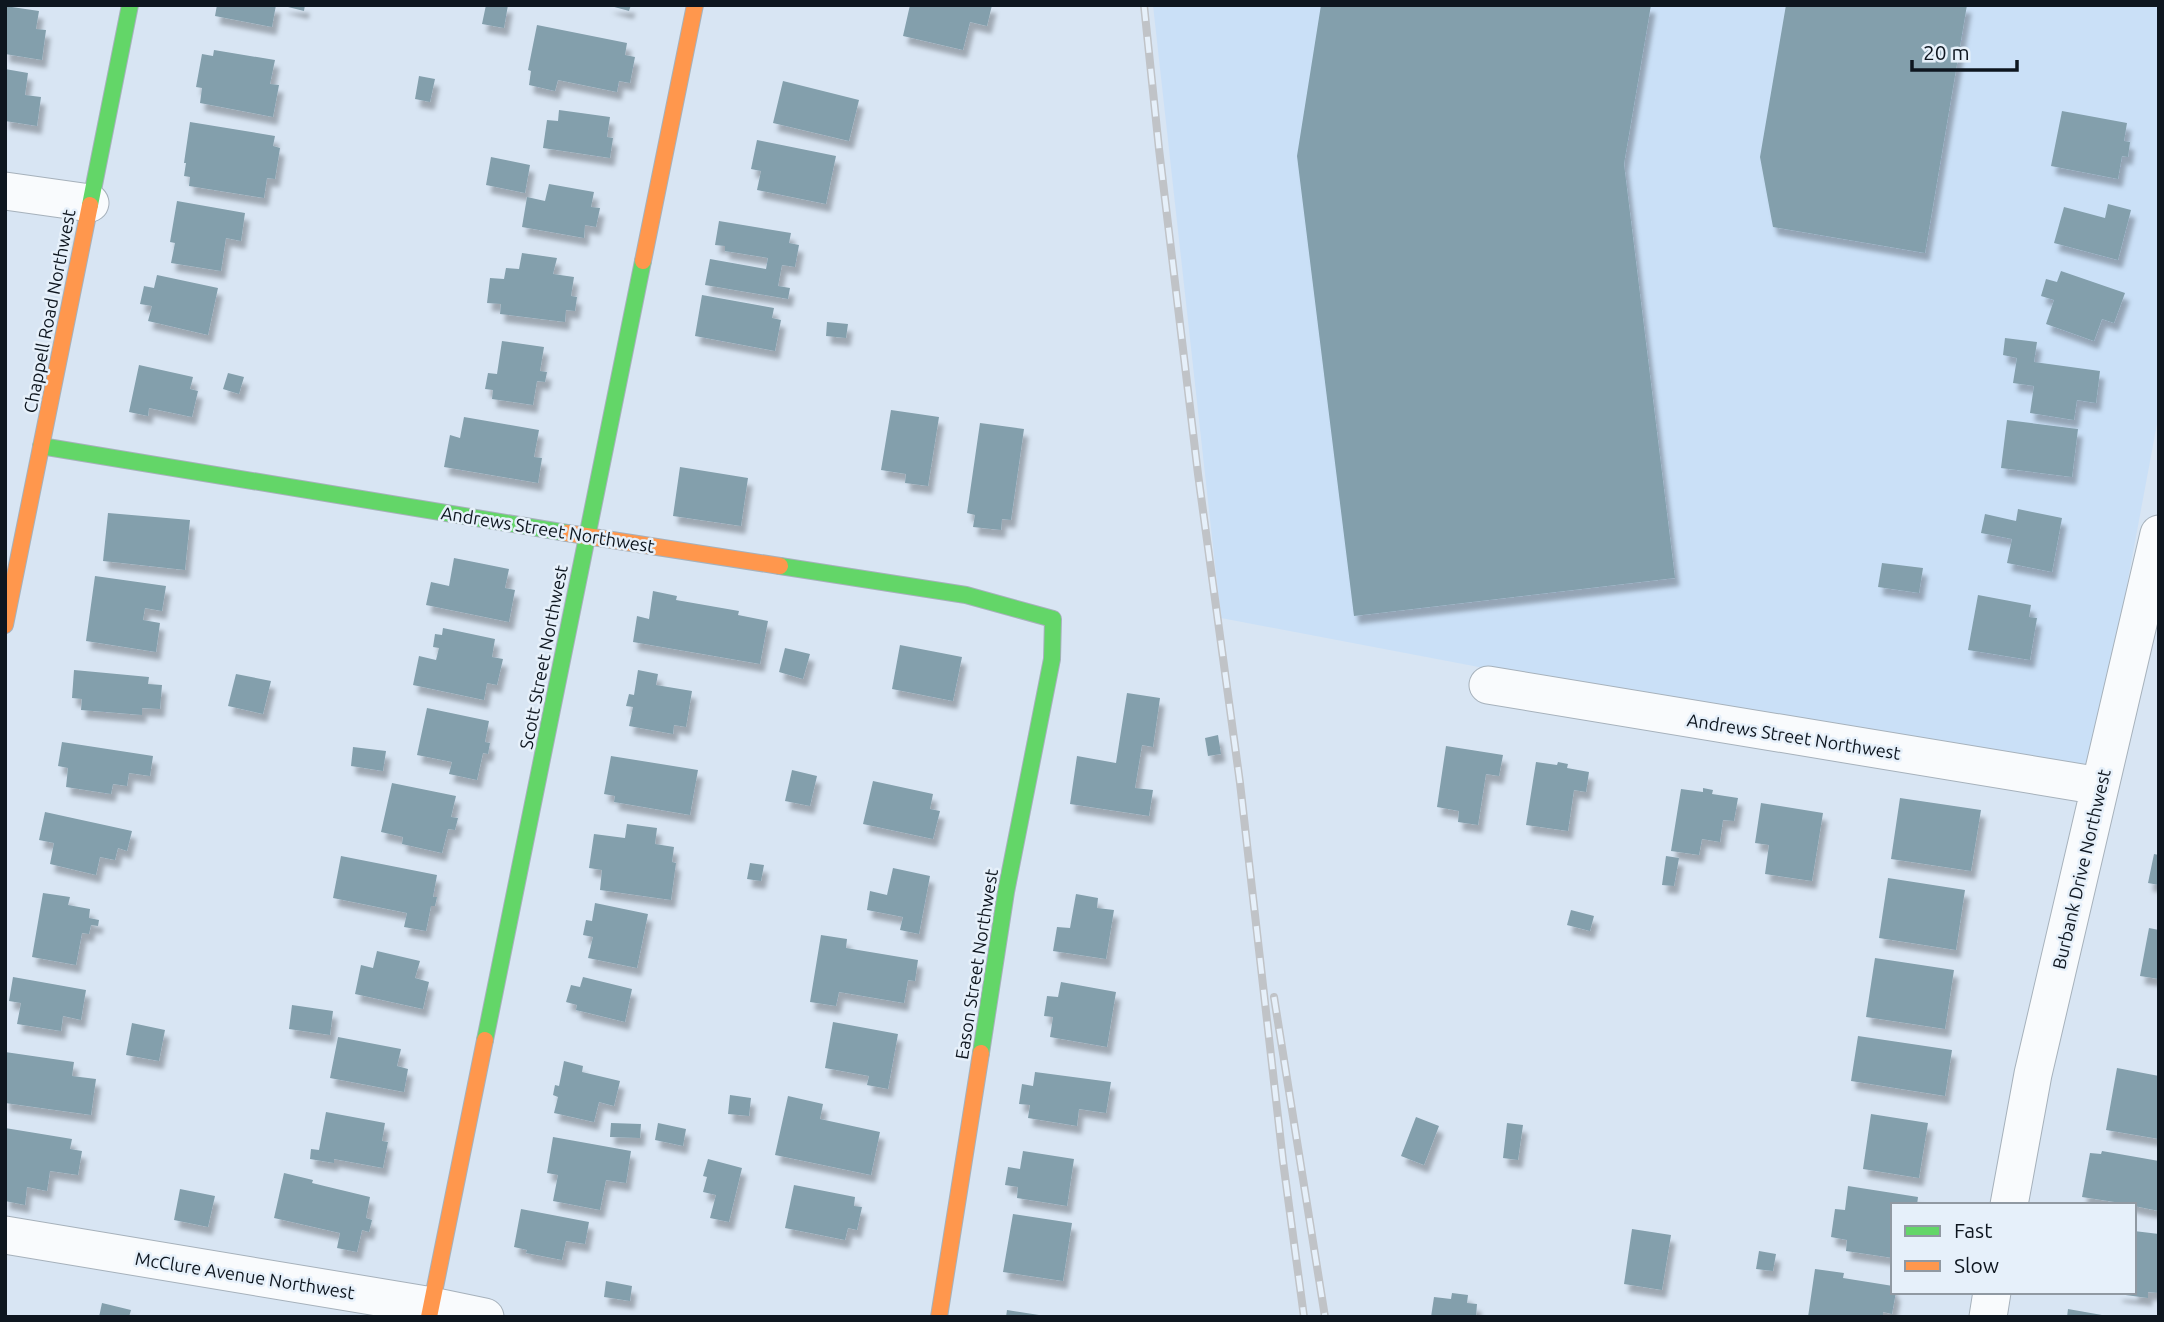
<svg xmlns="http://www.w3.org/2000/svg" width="2164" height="1322" font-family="Ubuntu,sans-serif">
<defs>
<filter id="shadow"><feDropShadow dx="4.5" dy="8" stdDeviation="2" flood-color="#0004"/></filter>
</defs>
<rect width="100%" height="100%" fill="#d8e5f3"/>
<path fill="#cae0f7" d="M 1153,5 L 2159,5 L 2159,413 L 2090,783 L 1221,618 Z"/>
<path fill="#839fac" filter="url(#shadow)" d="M 217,5 L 276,5 L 272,27 L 215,16 Z
M 280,5 L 305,5 L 304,11 Z
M 486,5 L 508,5 L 504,28 L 482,24 Z
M 607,5 L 631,5 L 629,11 Z
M 910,5 L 992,5 L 987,26 L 970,22 L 963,50 L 903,36 Z
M 1321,5 L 1651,5 L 1624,164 L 1675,578 L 1354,616 L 1297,156 Z
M 1786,5 L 1967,5 L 1925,253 L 1773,227 L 1760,157 Z
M 5,6 L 39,11 L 36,29 L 46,30 L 42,60 L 5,54 Z
M 537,25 L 627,43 L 625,55 L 635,57 L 630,83 L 619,81 L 617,92 L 558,80 L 555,91 L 529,85 L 531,71 L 528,70 Z
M 214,50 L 275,60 L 270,84 L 279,85 L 273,117 L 200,103 L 202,88 L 196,87 L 202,54 L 213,56 Z
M 5,69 L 28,73 L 25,95 L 41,97 L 37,126 L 5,121 Z
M 419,76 L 435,79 L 430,102 L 415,99 Z
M 783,81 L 859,100 L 849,141 L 773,123 Z
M 559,110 L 610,117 L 607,137 L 613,138 L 610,158 L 543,148 L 547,120 L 558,121 Z
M 2062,111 L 2127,123 L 2124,141 L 2130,142 L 2128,157 L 2122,156 L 2118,179 L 2051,166 Z
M 190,122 L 275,136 L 273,146 L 280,148 L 275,179 L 267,178 L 264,198 L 189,186 L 190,177 L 184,176 L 186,163 L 184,163 Z
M 757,140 L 836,156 L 826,204 L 757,190 L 761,171 L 751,169 Z
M 491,157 L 530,165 L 525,193 L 486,185 Z
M 549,184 L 594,192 L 591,207 L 600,208 L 596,227 L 585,225 L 584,238 L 522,227 L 527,197 L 545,201 Z
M 177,201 L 245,213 L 241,241 L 226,238 L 221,271 L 171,263 L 175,243 L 170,242 Z
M 2108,204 L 2131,210 L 2118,260 L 2054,243 L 2064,207 L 2105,218 Z
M 719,221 L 791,233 L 789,243 L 799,245 L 795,267 L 782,265 L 778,286 L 790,288 L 788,299 L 705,285 L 710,259 L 766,269 L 768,258 L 725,251 L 725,246 L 715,245 Z
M 522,253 L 557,258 L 553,274 L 574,277 L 571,296 L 577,297 L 575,311 L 566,310 L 565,322 L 500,314 L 501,304 L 487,303 L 490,278 L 504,279 L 506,268 L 519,269 Z
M 2061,271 L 2125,293 L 2114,323 L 2102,319 L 2094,341 L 2046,324 L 2054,300 L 2041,296 L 2046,279 L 2057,282 Z
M 157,275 L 218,288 L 208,335 L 148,321 L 152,306 L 140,304 L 144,286 L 154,288 Z
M 702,295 L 774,308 L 772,318 L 781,320 L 775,351 L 695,336 Z
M 827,322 L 848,324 L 846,338 L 826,336 Z
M 2005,338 L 2037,342 L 2034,362 L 2100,371 L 2096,403 L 2077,400 L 2074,420 L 2030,413 L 2034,386 L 2013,383 L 2017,358 L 2003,355 Z
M 502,341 L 544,347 L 540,371 L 547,372 L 545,382 L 537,381 L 533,405 L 492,399 L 493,390 L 485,389 L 488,373 L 497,374 Z
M 139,365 L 193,377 L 190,389 L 198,391 L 192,417 L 149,408 L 148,416 L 129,412 Z
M 228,373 L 244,377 L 239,394 L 223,389 Z
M 891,410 L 939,417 L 928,486 L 905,483 L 906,474 L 881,470 Z
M 464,417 L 539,430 L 534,457 L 542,458 L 538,483 L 444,467 L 450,435 L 460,438 Z
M 2007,420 L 2078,429 L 2072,477 L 2001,468 Z
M 980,423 L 1024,429 L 1011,520 L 1002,519 L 1001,530 L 973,527 L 975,515 L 967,513 Z
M 680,467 L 748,478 L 741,526 L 673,516 Z
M 2018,509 L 2062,518 L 2052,572 L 2007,563 L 2012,539 L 1981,533 L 1985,514 L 2016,521 Z
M 108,513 L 190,520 L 185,570 L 103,561 Z
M 454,558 L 509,569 L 505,588 L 515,590 L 509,622 L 426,605 L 431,582 L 449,586 Z
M 1882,563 L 1923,568 L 1919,593 L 1878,587 Z
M 95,576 L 166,586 L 162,611 L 145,608 L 143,620 L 160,623 L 156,652 L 86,641 Z
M 653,591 L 677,596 L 676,600 L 739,611 L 738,615 L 768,621 L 760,664 L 633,642 L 637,616 L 649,619 Z
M 1978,595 L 2031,605 L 2029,617 L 2037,618 L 2030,660 L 1968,650 Z
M 443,628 L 495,639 L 492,657 L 503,659 L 497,685 L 487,683 L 484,700 L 413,685 L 419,656 L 436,660 L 439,648 L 433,647 L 435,634 L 442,635 Z
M 900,645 L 962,657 L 953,701 L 892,689 Z
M 785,648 L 810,654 L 803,679 L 779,672 Z
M 74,670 L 149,677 L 148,684 L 162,685 L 160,709 L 142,708 L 142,715 L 81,710 L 82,699 L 72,698 Z
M 638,670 L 658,674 L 656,685 L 692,691 L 686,727 L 674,725 L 673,734 L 629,726 L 633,707 L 626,706 L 629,694 L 634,695 Z
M 236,674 L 271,681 L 263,714 L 228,706 Z
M 1127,693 L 1160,698 L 1153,747 L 1142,745 L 1135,788 L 1153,790 L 1149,816 L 1070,804 L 1077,756 L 1116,763 Z
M 427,708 L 489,721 L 485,742 L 490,743 L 488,754 L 483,753 L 477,780 L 449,774 L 452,762 L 417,755 Z
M 1218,735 L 1221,754 L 1208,756 L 1205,738 Z
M 62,742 L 153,756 L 150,776 L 129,773 L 127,786 L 113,784 L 111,794 L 66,787 L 68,768 L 58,766 Z
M 1446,746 L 1503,755 L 1499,776 L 1486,774 L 1478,825 L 1458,822 L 1459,811 L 1437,807 Z
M 353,747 L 386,751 L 383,771 L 351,766 Z
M 611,756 L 698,770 L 690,815 L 614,802 L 615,796 L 604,794 Z
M 1536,762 L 1557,765 L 1558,762 L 1568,764 L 1567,768 L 1589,772 L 1586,792 L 1574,790 L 1568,831 L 1526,825 Z
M 792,770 L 817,776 L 810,806 L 785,801 Z
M 873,781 L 933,794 L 930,809 L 940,811 L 933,839 L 863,824 Z
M 392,783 L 456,796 L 451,817 L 458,818 L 455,830 L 448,829 L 442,853 L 402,844 L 403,837 L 381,832 Z
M 1703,788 L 1713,790 L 1712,794 L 1738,798 L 1734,821 L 1723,820 L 1720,842 L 1702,839 L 1699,855 L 1671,851 L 1681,789 L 1703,792 Z
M 1900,798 L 1981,810 L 1971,871 L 1891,859 Z
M 1761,803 L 1823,813 L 1812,881 L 1765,874 L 1769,845 L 1755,843 Z
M 45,812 L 132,831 L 127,851 L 118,848 L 115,860 L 100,857 L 96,875 L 50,864 L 54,843 L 39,840 Z
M 627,824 L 657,828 L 655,844 L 674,847 L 672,862 L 676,863 L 671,900 L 600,890 L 602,870 L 589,868 L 594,834 L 625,838 Z
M 2154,854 L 2159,855 L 2159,885 L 2148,883 Z
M 341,856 L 437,875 L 433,897 L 437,897 L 435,906 L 431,906 L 426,931 L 404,927 L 407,913 L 333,898 Z
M 1666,856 L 1679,858 L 1674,886 L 1662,885 Z
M 750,863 L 764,865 L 761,881 L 747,879 Z
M 893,868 L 930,876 L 919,934 L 900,930 L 903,917 L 867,910 L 870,891 L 887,895 Z
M 1888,878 L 1965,890 L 1956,950 L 1879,938 Z
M 43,893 L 70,897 L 68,905 L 90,909 L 89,918 L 99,920 L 98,926 L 91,925 L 89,934 L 82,933 L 76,965 L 32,957 Z
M 1076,894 L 1098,898 L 1097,908 L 1114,910 L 1106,959 L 1053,951 L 1057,927 L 1070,928 Z
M 595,903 L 648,914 L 637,968 L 588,958 L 593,937 L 583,935 L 586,920 L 592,921 Z
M 1571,910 L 1594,916 L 1590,931 L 1567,925 Z
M 2149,928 L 2159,930 L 2159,979 L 2140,976 Z
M 821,935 L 847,939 L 846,948 L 918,960 L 915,981 L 908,980 L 904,1003 L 839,992 L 836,1006 L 810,1002 Z
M 377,951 L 420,961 L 415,978 L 429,982 L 423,1009 L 355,994 L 361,965 L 373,968 Z
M 1875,958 L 1954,970 L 1945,1029 L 1866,1017 Z
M 13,977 L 86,990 L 81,1020 L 63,1016 L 61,1031 L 17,1024 L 21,1003 L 9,1001 Z
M 583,977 L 632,989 L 625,1022 L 576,1010 L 577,1005 L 566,1002 L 571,985 L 580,987 Z
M 1061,982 L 1116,992 L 1107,1047 L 1050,1037 L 1053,1017 L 1044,1016 L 1047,996 L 1058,997 Z
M 292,1005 L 333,1011 L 330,1035 L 289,1029 Z
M 833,1022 L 898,1034 L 888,1089 L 867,1085 L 869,1076 L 825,1068 Z
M 132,1023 L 165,1030 L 159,1061 L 126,1055 Z
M 1858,1036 L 1952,1050 L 1945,1096 L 1851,1081 Z
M 338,1037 L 401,1049 L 397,1066 L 408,1069 L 404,1092 L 330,1078 Z
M 5,1052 L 74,1062 L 72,1076 L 96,1079 L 91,1115 L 5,1103 Z
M 564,1061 L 583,1066 L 582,1072 L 620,1081 L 614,1106 L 599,1102 L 594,1122 L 554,1113 L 558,1097 L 553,1095 L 555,1085 L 559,1086 Z
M 2117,1068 L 2159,1076 L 2159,1139 L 2106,1130 Z
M 1035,1072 L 1111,1082 L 1106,1113 L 1079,1109 L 1077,1126 L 1028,1118 L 1030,1105 L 1019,1104 L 1022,1084 L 1033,1086 Z
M 730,1095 L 751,1098 L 749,1116 L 728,1114 Z
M 788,1096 L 823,1104 L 820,1119 L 880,1132 L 871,1175 L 775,1155 Z
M 326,1112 L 385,1123 L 382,1141 L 388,1142 L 383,1168 L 334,1159 L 334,1163 L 310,1159 L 311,1149 L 319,1150 Z
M 1871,1114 L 1928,1123 L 1919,1178 L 1863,1169 Z
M 1416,1117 L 1439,1126 L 1424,1165 L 1401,1156 Z
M 611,1123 L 641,1124 L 640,1138 L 610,1137 Z
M 658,1123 L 686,1129 L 683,1146 L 655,1140 Z
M 1507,1123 L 1523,1125 L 1518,1160 L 1503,1158 Z
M 5,1128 L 72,1139 L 70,1149 L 82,1151 L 78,1175 L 50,1171 L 47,1191 L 27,1187 L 25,1205 L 5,1201 Z
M 553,1137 L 631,1151 L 626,1183 L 606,1180 L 600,1210 L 553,1201 L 558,1175 L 547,1173 Z
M 1023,1151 L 1074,1159 L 1067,1206 L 1017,1198 L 1018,1187 L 1005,1185 L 1008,1167 L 1020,1169 Z
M 2102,1151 L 2159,1161 L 2159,1211 L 2134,1206 L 2134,1205 L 2082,1197 L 2090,1153 L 2101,1154 Z
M 708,1159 L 742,1168 L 729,1222 L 710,1218 L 716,1195 L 703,1192 L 707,1177 L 703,1176 Z
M 284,1173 L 313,1180 L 312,1183 L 370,1197 L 366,1218 L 372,1220 L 369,1232 L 362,1230 L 357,1252 L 337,1248 L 340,1233 L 274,1218 Z
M 794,1185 L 855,1197 L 854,1206 L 862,1207 L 857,1230 L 848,1228 L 845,1240 L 785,1228 Z
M 1848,1186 L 1918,1197 L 1917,1205 L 1893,1205 L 1893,1258 L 1846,1251 L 1847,1240 L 1831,1237 L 1835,1209 L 1845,1210 Z
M 180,1189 L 215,1196 L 208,1227 L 174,1220 Z
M 521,1209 L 589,1222 L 585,1244 L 566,1241 L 562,1260 L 526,1253 L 527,1250 L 514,1247 Z
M 1013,1214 L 1072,1223 L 1063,1281 L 1003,1272 Z
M 1632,1229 L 1671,1235 L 1662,1290 L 1624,1284 Z
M 2134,1231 L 2159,1234 L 2159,1293 L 2148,1292 L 2148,1298 L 2118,1294 L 2118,1292 L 2134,1292 Z
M 1759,1251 L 1776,1254 L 1773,1271 L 1756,1269 Z
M 1815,1269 L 1844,1273 L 1843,1278 L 1893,1286 L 1893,1292 L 1896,1292 L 1892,1314 L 1883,1312 L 1883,1317 L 1808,1317 Z
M 606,1281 L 632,1286 L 630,1301 L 604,1297 Z
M 1452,1293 L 1468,1295 L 1467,1303 L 1477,1304 L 1476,1317 L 1431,1317 L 1434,1297 L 1451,1299 Z
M 102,1303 L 131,1310 L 129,1317 L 99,1317 Z
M 2068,1309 L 2102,1315 L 2102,1317 L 2067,1317 Z
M 1007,1310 L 1039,1315 L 1039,1317 L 1006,1317 Z"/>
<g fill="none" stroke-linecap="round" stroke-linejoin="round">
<g stroke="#a6b1bb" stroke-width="39">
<path id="street" d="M 5,191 L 90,203
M 1488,685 L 2100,786
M 2009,1205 L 2033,1074 L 2159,534
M 5,1235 L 432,1306 L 485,1317
M 1988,1317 L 1992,1292"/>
</g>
<g stroke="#a6b1bb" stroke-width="18">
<path id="fast" d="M 90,205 L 130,5
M 41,446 L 567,533
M 780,566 L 966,595 L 1053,619 L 1052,659 L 1006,892 L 981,1053
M 485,1040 L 643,261"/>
</g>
<g stroke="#a6b1bb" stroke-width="18">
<path id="slow" d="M 643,261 L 695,5
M 567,533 L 780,566
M 5,625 L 90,205
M 429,1317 L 485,1040
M 939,1317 L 981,1053"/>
</g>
<use href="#street" stroke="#f9fbfd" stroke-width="37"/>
<use href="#fast" stroke="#63d668" stroke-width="16"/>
<use href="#slow" stroke="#ff974d" stroke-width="16"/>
<g stroke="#c0c3c7" stroke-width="8">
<path id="rail" d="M 1144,5 L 1159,149 L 1198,474 L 1240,783 L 1283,1161 L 1304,1317
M 1274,997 L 1325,1317"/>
</g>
<use href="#rail" stroke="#e6f0fa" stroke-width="5" stroke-dasharray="16" stroke-linecap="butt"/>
</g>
<g text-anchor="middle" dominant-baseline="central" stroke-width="5" stroke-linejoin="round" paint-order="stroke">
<g font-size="18" fill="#0e161f" stroke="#e6f0fa">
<text transform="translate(49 311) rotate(-79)">Chappell Road Northwest</text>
<text transform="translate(548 529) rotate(9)">Andrews Street Northwest</text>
<text transform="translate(543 657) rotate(-79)">Scott Street Northwest</text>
<text transform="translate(1794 736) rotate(9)">Andrews Street Northwest</text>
<text transform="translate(2081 869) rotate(-77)">Burbank Drive Northwest</text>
<text transform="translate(976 964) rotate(-81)">Eason Street Northwest</text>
<text transform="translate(245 1275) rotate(9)">McClure Avenue Northwest</text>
</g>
</g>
<rect width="2164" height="1322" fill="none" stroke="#0e161f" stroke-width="14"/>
<rect x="1891" y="1203" width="245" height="91" fill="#e6f0fa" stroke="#9099a2" stroke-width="2"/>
<rect x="1905" y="1226" width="35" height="10" fill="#63d668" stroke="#9099a2" stroke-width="2"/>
<text x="1954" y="1238" font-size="21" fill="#0e161f">Fast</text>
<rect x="1905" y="1261" width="35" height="10" fill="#ff974d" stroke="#9099a2" stroke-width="2"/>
<text x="1954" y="1273" font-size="21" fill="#0e161f">Slow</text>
<path d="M1912 60v10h105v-10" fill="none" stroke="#0e161f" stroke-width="3.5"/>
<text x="1923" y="60" font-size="21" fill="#0e161f" stroke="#e6f0fa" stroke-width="5" paint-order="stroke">20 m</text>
</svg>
